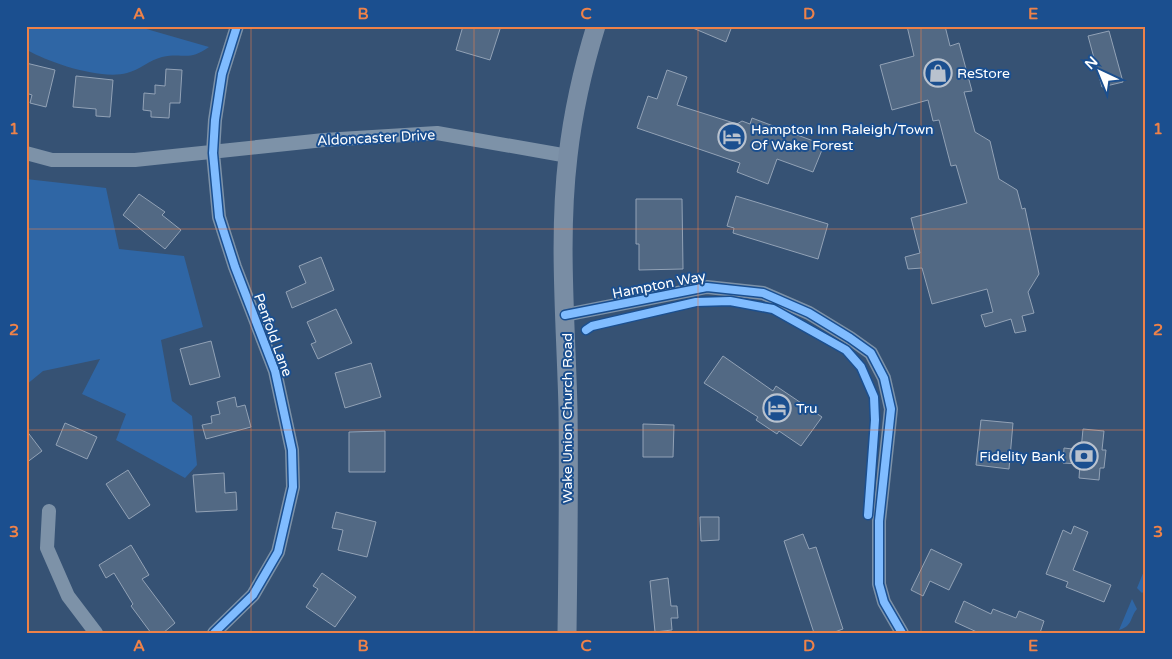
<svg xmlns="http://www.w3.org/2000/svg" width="1172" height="659" font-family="'Varela Round',sans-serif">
<rect width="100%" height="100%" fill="#365274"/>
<path fill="#2f66a5" d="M 26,26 L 136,26 L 209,47 C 188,62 184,52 162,57 C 150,60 139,70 127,73 C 101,80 50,63 27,50 Z
M 26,179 L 106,188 L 119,249 L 184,256 L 203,327 L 161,340 L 172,401 L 192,416 L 197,465 L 185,478 L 116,440 L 126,414 L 82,394 L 100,359 L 43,371 L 26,385 Z
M 1146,566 L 1146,589 L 1142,593 L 1137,588 Z
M 1132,599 L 1137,609 C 1130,617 1133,626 1119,630 Z"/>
<path fill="#526984" stroke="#92a2b6" d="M 463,26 L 501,26 L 490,60 L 456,50 Z
M 688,26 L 732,26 L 726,42 Z
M 907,26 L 945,26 L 950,46 L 959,43 L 972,91 L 964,92 L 975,132 L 990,141 L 999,179 L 1017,190 L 1022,209 L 1025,208 L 1039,274 L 1028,292 L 1034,313 L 1022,316 L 1026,331 L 1015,333 L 1011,319 L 985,327 L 981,315 L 993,312 L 987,289 L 932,304 L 922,268 L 908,269 L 905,257 L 920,253 L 911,218 L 967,203 L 956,165 L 951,166 L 939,120 L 933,121 L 928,100 L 892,110 L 880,65 L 914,56 Z
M 1109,31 L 1123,82 L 1102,87 L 1088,36 Z
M 26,63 L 55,70 L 46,107 L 30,103 L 32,95 L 26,93 Z
M 166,69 L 182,70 L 180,103 L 170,103 L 169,118 L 151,117 L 151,111 L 143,110 L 144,93 L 155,94 L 155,85 L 165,86 Z
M 667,70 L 687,77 L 677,105 L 737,124 L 742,121 L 750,124 L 752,118 L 824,145 L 813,172 L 777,159 L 768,184 L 737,172 L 740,163 L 637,128 L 648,96 L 657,99 Z
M 76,76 L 113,80 L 110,117 L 96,116 L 96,109 L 73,107 Z
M 139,194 L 165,212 L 162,215 L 181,230 L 165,249 L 123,215 Z
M 736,196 L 828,224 L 818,259 L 733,233 L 734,228 L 727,226 Z
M 636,199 L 682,199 L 683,269 L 639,270 L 639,244 L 636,244 Z
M 321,257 L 334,290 L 292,308 L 286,292 L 306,283 L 299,266 Z
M 336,309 L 352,343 L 318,359 L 311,344 L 316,342 L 307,322 Z
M 211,341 L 220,377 L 190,385 L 180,349 Z
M 723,356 L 773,391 L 776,386 L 822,417 L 801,446 L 779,431 L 777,434 L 756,420 L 758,417 L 704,383 Z
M 371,363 L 381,397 L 345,408 L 335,373 Z
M 235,397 L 237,407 L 245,405 L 251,427 L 206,439 L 202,425 L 212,423 L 211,416 L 220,414 L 217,402 Z
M 981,420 L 1013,423 L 1009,469 L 976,465 Z
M 65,423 L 97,437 L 87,459 L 56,445 Z
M 643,424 L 674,425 L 673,457 L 643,457 Z
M 1083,429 L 1104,431 L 1102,450 L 1106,450 L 1104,468 L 1100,468 L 1099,480 L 1079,478 L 1080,464 L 1063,463 L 1064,448 L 1081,450 Z
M 26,430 L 42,451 L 26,463 Z
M 385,431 L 385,472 L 349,472 L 349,432 Z
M 128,470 L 150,505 L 129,519 L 106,484 Z
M 224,473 L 225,493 L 236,492 L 237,510 L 196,512 L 193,475 Z
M 336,512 L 376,522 L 367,557 L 338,550 L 343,530 L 332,528 Z
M 700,517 L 719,517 L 719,540 L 701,541 Z
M 1074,526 L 1088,532 L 1073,570 L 1111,585 L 1104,602 L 1066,587 L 1068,582 L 1046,574 L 1063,530 L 1071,534 Z
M 803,534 L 809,549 L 816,547 L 843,629 L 832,633 L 814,633 L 784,541 Z
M 131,545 L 149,575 L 142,579 L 175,623 L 163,633 L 151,633 L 131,606 L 133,604 L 114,573 L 106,578 L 99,565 Z
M 931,549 L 962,564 L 949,590 L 930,581 L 923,596 L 911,590 Z
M 322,573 L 356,597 L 335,627 L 306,607 L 318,589 L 313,586 Z
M 668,578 L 671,606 L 677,606 L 678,618 L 671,618 L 672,630 L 655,632 L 650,581 Z
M 964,601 L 991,614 L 993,609 L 1016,618 L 1019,611 L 1044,621 L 1040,633 L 979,633 L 955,622 Z"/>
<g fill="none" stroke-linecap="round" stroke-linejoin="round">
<path stroke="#7d92a8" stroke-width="14" d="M 26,153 L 52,160 L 135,160 L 324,140 L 437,133 L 568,156
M 565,315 L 707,287 L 763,293 L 809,313 L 850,338 L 871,353 L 884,378 L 891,409 L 879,521 L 879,584 L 884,602 L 902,633
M 49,511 L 47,548 L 68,596 L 96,633
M 214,633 L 253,595 L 278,552 L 293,487 L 292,450 L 275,371 L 235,267 L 219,217 L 213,153 L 215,120 L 222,74 L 237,26"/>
<path stroke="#798da4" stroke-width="19" d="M 567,633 C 568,558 569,484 568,409 C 566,326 558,239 568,156 C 573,112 583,68 596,26"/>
<g stroke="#1b4f8f" stroke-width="11">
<path id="cycleway" d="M 565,315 L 707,287 L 763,293 L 809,313 L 850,338 L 871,353 L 884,378 L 891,409 L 879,521 L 879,584 L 884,602 L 902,633
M 586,330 L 592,326 L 696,302 L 730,301 L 773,309 L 846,350 L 861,367 L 874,397 L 875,420 L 868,515
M 214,633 L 253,595 L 278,552 L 293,487 L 292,450 L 275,371 L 235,267 L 219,217 L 213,153 L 215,120 L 222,74 L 237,26"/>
</g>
<use href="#cycleway" stroke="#80bcff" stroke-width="8"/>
</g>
<path fill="none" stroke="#ee8249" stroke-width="1" stroke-opacity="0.55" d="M 251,26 L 251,633M 474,26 L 474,633M 698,26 L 698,633M 921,26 L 921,633M 26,229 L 1146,229M 26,430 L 1146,430"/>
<defs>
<g id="shop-ring" transform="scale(1.4375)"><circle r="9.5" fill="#1b4f8f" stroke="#b9c2ce" stroke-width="1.5"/><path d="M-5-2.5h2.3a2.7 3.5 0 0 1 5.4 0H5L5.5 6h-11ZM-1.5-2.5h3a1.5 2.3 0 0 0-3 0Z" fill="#b9c2ce"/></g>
<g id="hotel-ring" transform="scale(1.4375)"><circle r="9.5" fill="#1b4f8f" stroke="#b9c2ce" stroke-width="1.5"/><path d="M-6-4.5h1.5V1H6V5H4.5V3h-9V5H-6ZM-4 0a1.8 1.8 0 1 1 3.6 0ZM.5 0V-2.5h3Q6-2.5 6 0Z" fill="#b9c2ce"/></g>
<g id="bank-ring" transform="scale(1.4375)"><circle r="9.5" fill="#1b4f8f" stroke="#b9c2ce" stroke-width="1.5"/><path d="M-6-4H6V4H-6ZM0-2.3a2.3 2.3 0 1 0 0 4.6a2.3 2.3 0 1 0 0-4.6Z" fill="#b9c2ce"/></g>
</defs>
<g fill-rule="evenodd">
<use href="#shop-ring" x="938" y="73"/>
<use href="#hotel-ring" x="732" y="137"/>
<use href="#hotel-ring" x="777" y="408"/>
<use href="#bank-ring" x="1084" y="456"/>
</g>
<g text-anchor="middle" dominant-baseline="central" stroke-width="4" stroke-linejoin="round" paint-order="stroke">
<g font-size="14" fill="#fff" stroke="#1b4f8f" text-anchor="start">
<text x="957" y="73">ReStore</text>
<text x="751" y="129">Hampton Inn Raleigh/Town<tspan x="751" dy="16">Of Wake Forest</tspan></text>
<text x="796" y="408">Tru</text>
<text x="1065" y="456" text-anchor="end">Fidelity Bank</text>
</g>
<g font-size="14" fill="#fff" stroke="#1b4f8f">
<text transform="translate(376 138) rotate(-3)">Aldoncaster Drive</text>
<text transform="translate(659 285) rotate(-11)">Hampton Way</text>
<text transform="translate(273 335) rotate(70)">Penfold Lane</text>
<text transform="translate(567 418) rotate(-90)">Wake Union Church Road</text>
</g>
</g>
<rect width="1172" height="659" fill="none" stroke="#1b4f8f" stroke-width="55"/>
<g transform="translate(1100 72) rotate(316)" stroke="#1b4f8f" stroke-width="4" paint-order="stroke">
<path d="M0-4L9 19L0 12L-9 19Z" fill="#ffffff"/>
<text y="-8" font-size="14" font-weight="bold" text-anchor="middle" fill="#ffffff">N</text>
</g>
<rect x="28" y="28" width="1116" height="604" fill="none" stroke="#ee8249" stroke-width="2"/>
<g font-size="16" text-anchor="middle" font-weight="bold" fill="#ee8249">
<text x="139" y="19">A</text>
<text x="363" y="19">B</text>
<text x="586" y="19">C</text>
<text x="809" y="19">D</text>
<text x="1033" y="19">E</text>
<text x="14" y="134">1</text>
<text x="1158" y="134">1</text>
<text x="14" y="335">2</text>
<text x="1158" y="335">2</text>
<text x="14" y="537">3</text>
<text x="1158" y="537">3</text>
<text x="139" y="651">A</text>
<text x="363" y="651">B</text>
<text x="586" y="651">C</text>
<text x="809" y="651">D</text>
<text x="1033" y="651">E</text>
</g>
</svg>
